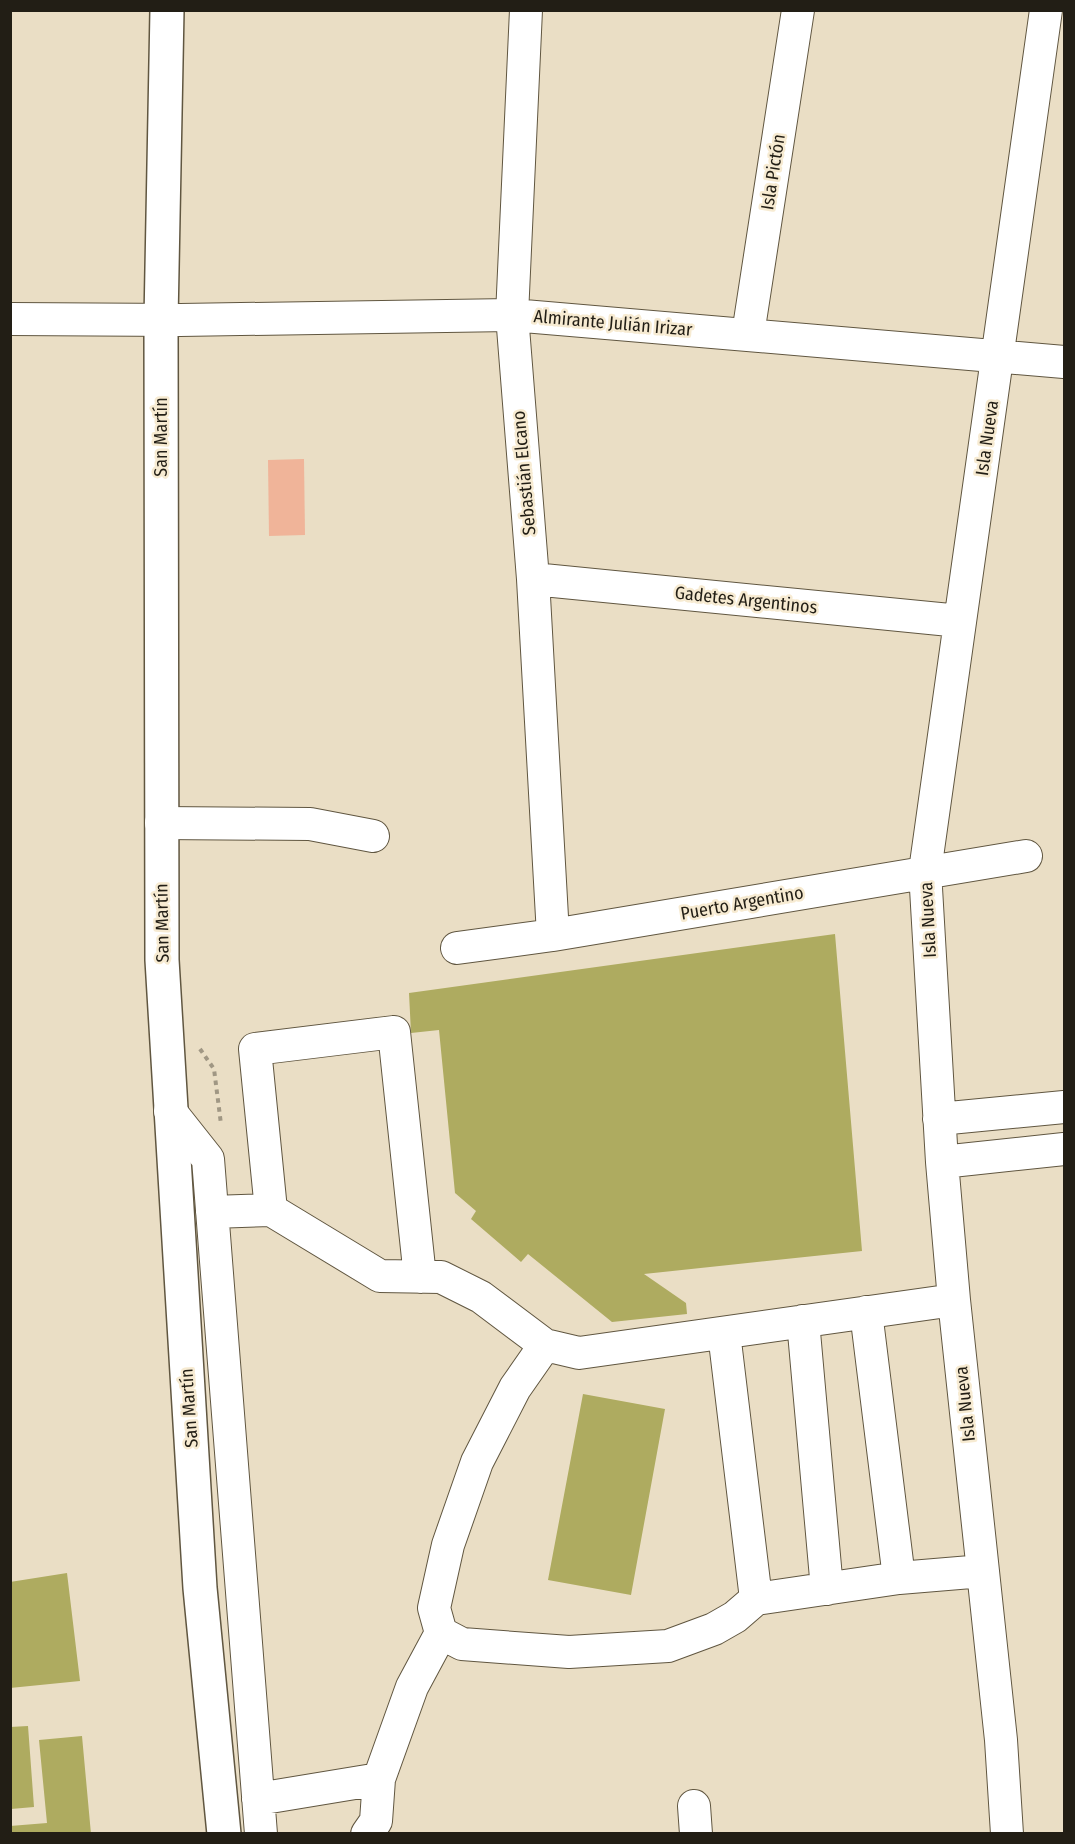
<svg xmlns="http://www.w3.org/2000/svg" width="1075" height="1844" font-family="'Fira Sans Condensed',sans-serif">
<rect width="100%" height="100%" fill="#eadec5"/>
<path fill="#f0b499" d="M 304,459 L 305,535 L 269,536 L 268,460 Z"/>
<path fill="#aeab60" d="M 835,934 L 862,1251 L 644,1274 L 686,1303 L 687,1314 L 612,1322 L 528,1254 L 521,1262 L 471,1219 L 476,1211 L 455,1193 L 439,1030 L 411,1033 L 409,993 Z
M 583,1394 L 665,1409 L 631,1595 L 548,1580 Z
M 67,1573 L 80,1681 L 10,1688 L 10,1582 Z
M 28,1726 L 34,1807 L 11,1809 L 10,1727 Z
M 82,1736 L 91,1834 L 10,1834 L 10,1826 L 47,1823 L 39,1740 Z"/>
<g fill="none" stroke-linecap="round" stroke-linejoin="round">
<g stroke="#605640" stroke-width="34">
<path id="minor" d="M 526,10 L 512,315 L 533,579 L 553,935
M 10,319 L 180,320 L 512,315 L 1064,362
M 748,334 L 798,10
M 533,579 L 960,621
M 161,823 L 310,824 L 373,836
M 457,948 L 553,935 L 1026,856
M 170,1111 L 208,1159 L 261,1834
M 939,1119 L 1064,1107
M 942,1162 L 1064,1149
M 212,1212 L 271,1210
M 420,1277 L 394,1032 L 255,1049 L 271,1210 L 380,1276 L 441,1277 L 481,1297 L 545,1345 L 579,1353 L 954,1300
M 866,1312 L 899,1578
M 803,1321 L 827,1589
M 724,1333 L 756,1599
M 545,1345 L 515,1388 L 477,1462 L 448,1545 L 434,1608 L 441,1633 L 462,1644 L 569,1652 L 668,1646 L 714,1629 L 735,1617 L 756,1599 L 899,1578 L 983,1571
M 258,1799 L 379,1779
M 694,1806 L 696,1834
M 367,1834 L 376,1821 L 379,1779 L 412,1687 L 441,1633
M 1007,1834 L 1001,1740 L 954,1300 L 942,1162 L 925,871 L 1046,10"/>
</g>
<g stroke="#605640" stroke-width="36">
<path id="major" d="M 167,10 L 161,320 L 162,960 L 200,1588 L 224,1834"/>
</g>
<path stroke="#a09784" stroke-width="4" stroke-dasharray="4.5 4.5" stroke-linecap="butt" d="M 200,1049 L 214,1069 L 221,1124"/>
<use href="#minor" stroke="#fff" stroke-width="32"/>
<use href="#major" stroke="#fff" stroke-width="33"/>
</g>
<g text-anchor="middle" dominant-baseline="central" stroke-width="5" stroke-linejoin="round" paint-order="stroke">
<g font-size="18" fill="#221e15" stroke="#f7ebd2">
<text transform="translate(773 172) rotate(-81)">Isla Pictón</text>
<text transform="translate(613 323) rotate(5)">Almirante Julián Irizar</text>
<text transform="translate(161 437) rotate(-90)">San Martín</text>
<text transform="translate(987 438) rotate(-82)">Isla Nueva</text>
<text transform="translate(524 473) rotate(-95)">Sebastián Elcano</text>
<text transform="translate(746 600) rotate(6)">Gadetes Argentinos</text>
<text transform="translate(742 903) rotate(-10)">Puerto Argentino</text>
<text transform="translate(928 920) rotate(-93)">Isla Nueva</text>
<text transform="translate(162 923) rotate(-91)">San Martín</text>
<text transform="translate(965 1404) rotate(-96)">Isla Nueva</text>
<text transform="translate(189 1408) rotate(-94)">San Martín</text>
</g>
</g>
<rect width="1075" height="1844" fill="none" stroke="#221e15" stroke-width="24"/>
</svg>
